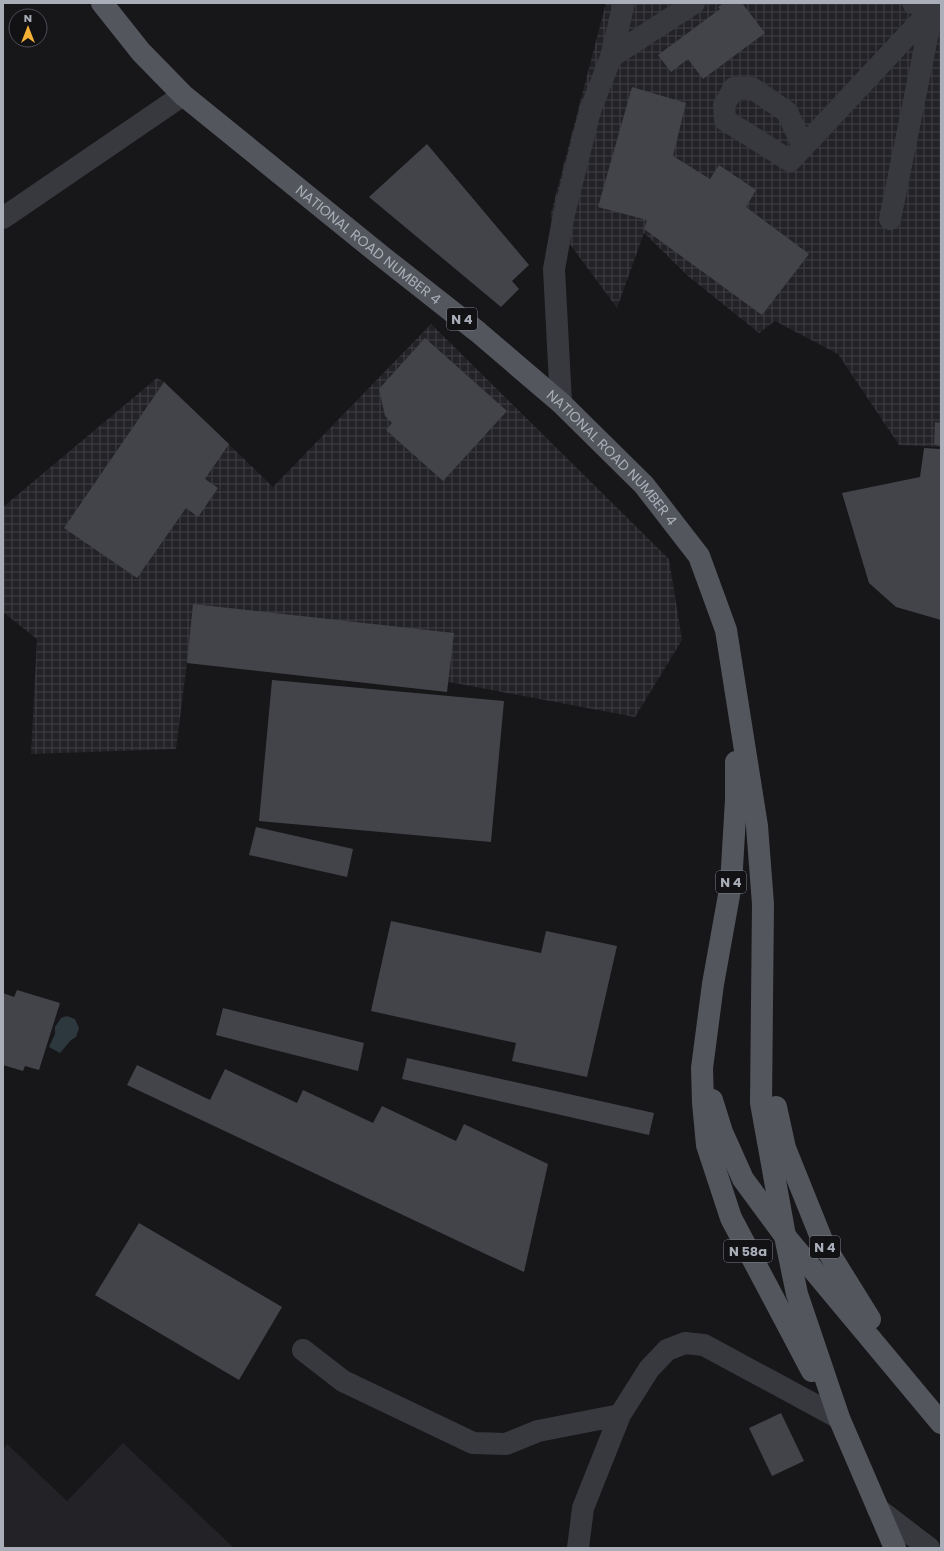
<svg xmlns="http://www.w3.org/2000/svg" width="944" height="1551" font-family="Poppins,sans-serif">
<defs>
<pattern id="industrial-grid" width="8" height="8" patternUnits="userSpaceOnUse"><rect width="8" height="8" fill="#232327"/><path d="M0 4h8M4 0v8" fill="none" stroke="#404044"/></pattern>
</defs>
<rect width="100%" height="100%" fill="#17171a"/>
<path fill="#232327" d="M 123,1443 L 234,1548 L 3,1548 L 3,1450 L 7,1444 L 67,1501 Z"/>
<path fill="url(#industrial-grid)" d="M 606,3 L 941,3 L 941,447 L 899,445 L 838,354 L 775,321 L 759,333 L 688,276 L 644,233 L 617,308 L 550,217 Z
M 431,324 L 669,559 L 682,640 L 635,717 L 455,683 L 187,663 L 176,749 L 31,754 L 37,639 L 4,613 L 3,610 L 3,507 L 157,378 L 164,382 L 273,487 Z"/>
<path fill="#2d373e" d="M 67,1016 L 75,1019 L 79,1028 L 76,1037 L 71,1040 L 60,1053 L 49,1047 L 55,1034 L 55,1027 L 61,1018 Z"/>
<path fill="#43444a" d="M 724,3 L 742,3 L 765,33 L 703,79 L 688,59 L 671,72 L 658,55 L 720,9 L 718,7 Z
M 632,87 L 686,103 L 673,156 L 710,179 L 719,165 L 756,190 L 746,207 L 809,254 L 762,315 L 644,229 L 647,220 L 598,207 Z
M 427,144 L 529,265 L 512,281 L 519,289 L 501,307 L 369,197 Z
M 425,338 L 507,411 L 443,481 L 386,430 L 392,423 L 385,416 L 379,389 Z
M 164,382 L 229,444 L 205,479 L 218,488 L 198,517 L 186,508 L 137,578 L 64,528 Z
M 935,422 L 941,423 L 941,446 L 934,445 Z
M 924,448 L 941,449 L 941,620 L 896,607 L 869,583 L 842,493 L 920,477 Z
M 193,604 L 454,633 L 447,692 L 187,663 Z
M 272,680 L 504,701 L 491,842 L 259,821 Z
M 256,827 L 353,849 L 347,877 L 249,855 Z
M 391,921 L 541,953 L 546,931 L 617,946 L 587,1077 L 512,1061 L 516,1043 L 371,1011 Z
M 17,990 L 60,1003 L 39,1070 L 25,1066 L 23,1071 L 3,1065 L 3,993 L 14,997 Z
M 223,1008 L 364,1043 L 358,1071 L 216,1035 Z
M 407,1058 L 654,1113 L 649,1135 L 402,1079 Z
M 137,1065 L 210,1100 L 225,1069 L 297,1103 L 303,1090 L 373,1123 L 382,1106 L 456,1141 L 464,1124 L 548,1164 L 524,1272 L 127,1085 Z
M 139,1223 L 282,1307 L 239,1380 L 95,1295 Z
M 781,1413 L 804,1461 L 772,1476 L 749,1428 Z"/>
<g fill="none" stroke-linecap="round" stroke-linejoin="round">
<path stroke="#38393f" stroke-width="22" d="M 611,57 L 694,3
M 803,146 L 787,112 L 752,88 L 734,88 L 724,105 L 725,120 L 790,161 L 933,8 L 941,9
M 3,218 L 183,95
M 890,219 L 933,8 L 913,3
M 561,403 L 554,269 L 564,214 L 590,111 L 611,57 L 624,3
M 303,1350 L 343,1381 L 473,1443 L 506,1444 L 538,1431 L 620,1415
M 878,1509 L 929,1548
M 578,1548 L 583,1508 L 620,1415 L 649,1369 L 667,1350 L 685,1343 L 704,1345 L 839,1418"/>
<g stroke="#54565e" stroke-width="22">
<path id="s1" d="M 102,3 L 141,52 L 183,95 L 384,258 L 478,332 L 561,403 L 644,485 L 699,556 L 726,630 L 757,826 L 763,904 L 761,1103 L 785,1236 L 797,1294 L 839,1418 L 895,1548"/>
<path d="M 736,762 L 736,800 L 731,884 L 713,984 L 702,1068 L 703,1103 L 707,1145 L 731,1218 L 812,1371"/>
<path d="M 712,1100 L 722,1132 L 743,1179 L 785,1236 L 941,1423"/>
<path d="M 776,1107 L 785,1148 L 824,1245 L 870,1319"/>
</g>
</g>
<g text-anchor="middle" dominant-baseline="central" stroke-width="3" stroke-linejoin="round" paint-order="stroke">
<g fill="#121215" stroke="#7c7f88" stroke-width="1">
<rect x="447" y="308" width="30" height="22" rx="3"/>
<rect x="716" y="871" width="30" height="22" rx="3"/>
<rect x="810" y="1236" width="30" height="22" rx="3"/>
<rect x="724" y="1240" width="48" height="22" rx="3"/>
</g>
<g font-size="13" font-weight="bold" fill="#a9aeb9">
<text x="462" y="319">N 4</text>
<text x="731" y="882">N 4</text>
<text x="825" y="1247">N 4</text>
<text x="748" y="1251">N 58a</text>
</g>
<g font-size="14" fill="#a9aeb9" stroke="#121215">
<text stroke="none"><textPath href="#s1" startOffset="361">NATIONAL ROAD NUMBER 4</textPath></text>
<text stroke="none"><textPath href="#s1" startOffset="685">NATIONAL ROAD NUMBER 4</textPath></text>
</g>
</g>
<rect width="944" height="1551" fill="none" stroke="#a9aeb9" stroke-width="8"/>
<g transform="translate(28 28)"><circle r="19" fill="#121215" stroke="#4e5057"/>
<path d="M0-3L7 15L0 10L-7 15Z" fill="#f4b235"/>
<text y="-6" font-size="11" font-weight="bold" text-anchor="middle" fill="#a9aeb9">N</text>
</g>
</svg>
